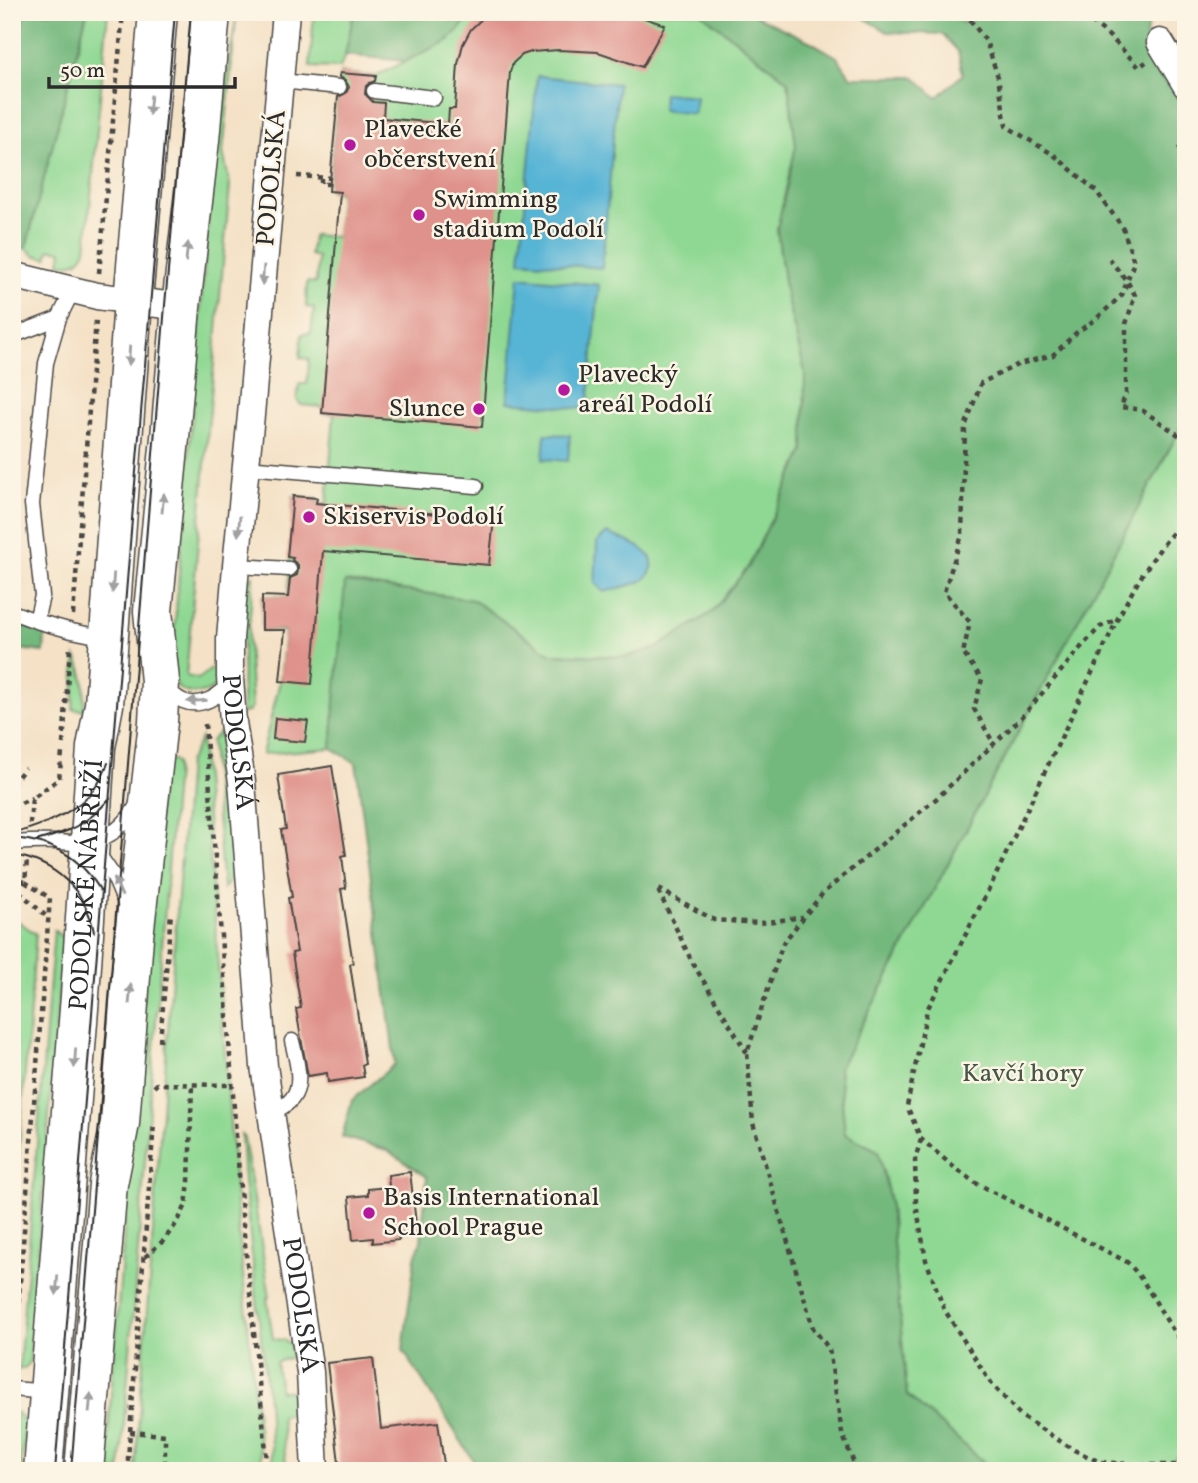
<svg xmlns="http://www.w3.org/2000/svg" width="1198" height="1483" font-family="Vollkorn,serif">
<rect width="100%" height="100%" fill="#fcf5e5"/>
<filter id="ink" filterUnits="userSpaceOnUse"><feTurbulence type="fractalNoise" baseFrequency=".0143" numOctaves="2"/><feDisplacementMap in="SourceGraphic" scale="14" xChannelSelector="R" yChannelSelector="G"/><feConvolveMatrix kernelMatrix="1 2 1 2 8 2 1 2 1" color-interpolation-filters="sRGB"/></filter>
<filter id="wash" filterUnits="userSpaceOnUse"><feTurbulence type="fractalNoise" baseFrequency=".00686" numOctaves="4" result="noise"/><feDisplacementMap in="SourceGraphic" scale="28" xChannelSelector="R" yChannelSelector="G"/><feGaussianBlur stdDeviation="1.57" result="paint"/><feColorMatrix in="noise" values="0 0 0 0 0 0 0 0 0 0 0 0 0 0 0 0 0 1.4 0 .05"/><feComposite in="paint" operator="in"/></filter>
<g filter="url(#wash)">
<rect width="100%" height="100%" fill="#f4e1c6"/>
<path fill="#8fd893" stroke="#5d825f" stroke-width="2" d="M 87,12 L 108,12 L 86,250 C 81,262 73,265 60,263 L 62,251 L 50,249 L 47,258 L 34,255 L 26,248 Z
M 314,12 L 354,12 L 345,55 L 340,68 L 310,67 Z
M 475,12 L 700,12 L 788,81 L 796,146 L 777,229 L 786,295 L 805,372 L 804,451 L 749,566 L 712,612 L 657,648 L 626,657 L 551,654 L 473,600 L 346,582 L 331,748 L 262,754 L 280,681 L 285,631 L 262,630 L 262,596 L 288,597 L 293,496 L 317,498 L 317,503 L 327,503 L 334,414 L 322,413 L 322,407 L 301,405 L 297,400 L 299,384 L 307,384 L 309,359 L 300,358 L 302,334 L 311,333 L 314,308 L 306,307 L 307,282 L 316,283 L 318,257 L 310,255 L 313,235 L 337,237 L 340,193 L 329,191 L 340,73 L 376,76 L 449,40 Z
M 236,19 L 223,152 L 230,185 L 186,676 L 199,679 L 221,661 C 221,665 222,669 221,673 C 218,694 195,698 178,688 L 171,671 L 214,149 Z
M 1186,418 L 1186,1446 L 1166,1471 L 994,1471 L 907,1395 L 889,1197 L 878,1151 L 845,1134 L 839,1068 Z
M 253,576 L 248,642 L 252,707 L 248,712 L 242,713 L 244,583 Z
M 76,657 C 86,675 85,690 84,710 L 73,709 Z
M 220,732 L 235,873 L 223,889 L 211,741 Z
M 201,738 L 237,1214 L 262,1471 L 135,1471 L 188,763 Z
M 162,758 L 171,759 L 176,762 L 176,769 L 128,1376 L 120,1471 L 105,1471 Z
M 12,917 L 36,934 L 12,1237 Z
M 54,930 L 63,938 L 30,1360 L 26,1367 L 19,1370 Z
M 241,1135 L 244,1138 L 270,1297 L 267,1298 L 273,1339 L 284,1340 L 290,1344 L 292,1357 L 276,1362 L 280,1391 L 291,1391 L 297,1395 L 299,1407 L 295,1413 L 281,1416 L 286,1464 L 290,1465 L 290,1471 L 273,1471 L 268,1402 L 244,1181 Z
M 16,1412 L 21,1416 L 25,1423 L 21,1471 L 12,1471 Z"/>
<path fill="#73b87d" stroke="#4f7254" stroke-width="2" d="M 25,12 L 87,12 L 26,248 L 12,250 L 12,75 Z
M 354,12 L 475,12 L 449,40 L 406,61 L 345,55 Z
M 700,12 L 748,12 L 811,42 L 837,57 L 851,77 L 915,77 L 937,98 L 963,74 L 958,51 L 942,34 L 888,32 L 854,12 L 953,12 L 962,23 L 989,12 L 1150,12 L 1146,36 L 1186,108 L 1186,418 L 839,1068 L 845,1134 L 878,1151 L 889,1197 L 907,1395 L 994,1471 L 480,1471 L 403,1350 L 415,1258 L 421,1241 L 427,1177 L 387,1150 L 342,1137 L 352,1100 L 395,1064 L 356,763 L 331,748 L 345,582 L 473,600 L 551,654 L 626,657 L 657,648 L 712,612 L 749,566 L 804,451 L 805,372 L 786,295 L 777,229 L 796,146 L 788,81 Z
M 12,623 L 45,633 L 44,652 L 12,648 Z"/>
<path fill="#57b4d5" stroke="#417080" stroke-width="2" d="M 537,76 L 618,84 L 602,268 L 520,261 Z
M 663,93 L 696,96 L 694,114 L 662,110 Z
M 519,277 L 599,285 L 588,409 L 508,402 Z
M 545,434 L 570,435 L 568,461 L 543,459 Z
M 607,533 C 621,539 657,549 652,568 C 650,574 647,578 642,581 C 630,586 616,588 604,592 L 595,583 L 597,542 Z"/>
<g id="blocks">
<path fill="#df928b" d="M 489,12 L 627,12 L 665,25 L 642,67 L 598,52 L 559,50 L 531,52 L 522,55 L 513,63 L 510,72 L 482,427 L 322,413 L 340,192 L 329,191 L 338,97 L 346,93 L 349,87 L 345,80 L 339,77 L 340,73 L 376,76 L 375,81 L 370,83 L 366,86 L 365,94 L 373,102 L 384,103 L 383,118 L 448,124 L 449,109 L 455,109 L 458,64 L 463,44 L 471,29 Z
M 293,496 L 317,498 L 316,503 L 494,519 L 489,565 L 323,551 L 312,684 L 280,681 L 285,630 L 262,630 L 262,596 L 288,597 L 290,578 L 297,575 L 298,570 L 298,565 L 292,560 L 293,558 L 287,557 Z
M 275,718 L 308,721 L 305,742 L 273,739 Z
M 332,766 L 346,855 L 342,856 L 346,888 L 341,889 L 353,963 L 350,964 L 365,1064 L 362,1065 L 364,1077 L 328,1082 L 327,1073 L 308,1076 L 301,1038 L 296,1009 L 301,1008 L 292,953 L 297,952 L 288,898 L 292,897 L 281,830 L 286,829 L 278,775 Z
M 410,1172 L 417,1232 L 398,1234 L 399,1240 L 373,1243 L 373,1238 L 353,1240 L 349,1197 L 368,1195 L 368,1189 L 389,1187 L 388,1175 Z
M 373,1358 L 381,1429 L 438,1422 L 445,1471 L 340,1471 L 327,1363 Z"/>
</g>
</g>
<g filter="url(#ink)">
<use href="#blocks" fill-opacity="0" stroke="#494642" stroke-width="2"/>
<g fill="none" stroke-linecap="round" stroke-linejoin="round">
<g stroke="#494642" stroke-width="17">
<path id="lane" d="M 281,81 L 339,87
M 374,91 L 434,98
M 12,336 L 59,318
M 245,467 L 476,486
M 236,566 L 289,569
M 12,612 L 36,621 L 42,596 L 32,504 L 46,363 L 59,318 L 73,290
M 36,621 L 72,631 L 106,638
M 165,686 C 170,692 176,698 183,701 C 199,708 222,697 228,682
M 12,843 C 27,842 42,841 57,842 C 67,842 80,845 90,842 C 111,838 127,823 137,805
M 97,852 L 114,877 L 127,908
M 271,1112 C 308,1100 299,1071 292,1041
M 12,1389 L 49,1392"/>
</g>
<g stroke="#494642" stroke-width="29">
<g id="street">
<path id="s1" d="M 286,12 L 251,415 L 236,566 L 230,639 L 230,677 L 233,722 L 242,782 L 264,1066 L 310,1372 L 315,1471"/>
<path d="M 1160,42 L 1186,85"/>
<path d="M 12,275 L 97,296 L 181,307"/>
</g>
</g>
<g stroke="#494642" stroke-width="41">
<g id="secondary">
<path id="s2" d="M 43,1471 L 80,996 L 96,747 L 104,705 L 133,301 L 158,12"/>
<path d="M 84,1471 L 108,1184 L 120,1123 L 134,937 L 158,722 L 160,681 L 153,611 L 170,438 L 181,307 L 200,140 L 211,12"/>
</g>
</g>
<path stroke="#494642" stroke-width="4.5" stroke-dasharray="5 5" stroke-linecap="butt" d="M 964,12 L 986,41 L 998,77 L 1006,126 L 1054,155 L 1096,191 L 1123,228 L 1134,262 L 1122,295 L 1097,318 L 1076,333 L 1053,355 L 1019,364 L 981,383 L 965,427 L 962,535 L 944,592 L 970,622 L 963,653 L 982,679 L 974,709 L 994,744
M 1055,12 L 1059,18 C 1067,18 1076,17 1083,19 C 1102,24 1125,53 1139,67 L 1146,62
M 969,18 L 995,12
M 12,34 L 17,12
M 1178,149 L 1186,144
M 297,176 L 331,178
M 321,178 L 321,184 L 330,184
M 1109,259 L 1127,281 L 1135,295 L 1126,324 L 1126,393 L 1121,407 L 1142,410 L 1186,440
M 99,273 L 123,12
M 1186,518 C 1157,548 1136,583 1117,620 L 994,879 L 927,1010 L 907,1106 L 921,1139 L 956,1169 L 974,1182 L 1127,1262 C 1152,1287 1162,1321 1186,1346
M 73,615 L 96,320
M 205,724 L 242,1214 L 268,1471
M 63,744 L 70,648
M 12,784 L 25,768
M 12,807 L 32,798
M 30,824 L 32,798 L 59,779 L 62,753
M 12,878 L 25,882
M 12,885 L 47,917
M 160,1041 L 171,913
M 747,1053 L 692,962 L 657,888 L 714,920 L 760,923 L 803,917
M 154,1087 L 157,1084 L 232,1085
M 921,1139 L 915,1160 L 916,1204 L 926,1260 L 944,1309 L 990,1382 L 1021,1416 L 1074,1450 L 1100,1462 L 1145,1465 L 1186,1465
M 145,1257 L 163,1241 L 177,1223 L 186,1205 L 189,1182 L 192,1084
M 13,1372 L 50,898 L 25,882 L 27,860
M 130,1432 L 165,1435 L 165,1471
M 1114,1463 L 1127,1471
M 165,1470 L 176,1471
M 127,1471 L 154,1123
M 857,1471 L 842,1433 L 829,1349 L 813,1328 L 753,1123 L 747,1053 L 783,943 L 823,893 L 937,798 L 1022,717 L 1083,645 L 1100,627 L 1116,620"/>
<use href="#lane" stroke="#fff" stroke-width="14"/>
<use href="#street" stroke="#fff" stroke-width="26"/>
<use href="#secondary" stroke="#fff" stroke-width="38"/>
<path stroke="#2b2b2b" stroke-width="2" d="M 12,834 C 52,823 94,806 108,763
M 12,838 C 53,841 81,857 102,893
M 36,841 C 69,832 87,825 110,798
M 12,855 C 54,861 86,890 94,932
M 55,1471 L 133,507 L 175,12
M 71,1471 L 165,305 L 191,12"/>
</g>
<defs><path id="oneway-solid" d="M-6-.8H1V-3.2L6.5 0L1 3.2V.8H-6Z" transform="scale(1.75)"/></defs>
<g fill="#a0a0a0">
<use href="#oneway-solid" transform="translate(150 105) rotate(95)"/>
<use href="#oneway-solid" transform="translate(187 252) rotate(-83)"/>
<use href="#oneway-solid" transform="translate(263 275) rotate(95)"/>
<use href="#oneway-solid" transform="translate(129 356) rotate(94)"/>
<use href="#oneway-solid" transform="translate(163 503) rotate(-84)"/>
<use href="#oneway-solid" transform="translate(239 526) rotate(95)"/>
<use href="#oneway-solid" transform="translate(113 583) rotate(94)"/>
<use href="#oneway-solid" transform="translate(197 701) rotate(176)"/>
<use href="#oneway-solid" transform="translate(118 887) rotate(-114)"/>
<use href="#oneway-solid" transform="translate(130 994) rotate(-85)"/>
<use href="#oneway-solid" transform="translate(75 1058) rotate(94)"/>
<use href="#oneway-solid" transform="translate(57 1285) rotate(94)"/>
<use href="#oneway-solid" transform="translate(90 1403) rotate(-85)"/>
</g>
</g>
<g fill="#b5179e" stroke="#fcf5e5" stroke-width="2.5">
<circle cx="350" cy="145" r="7"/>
<circle cx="419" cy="215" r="7"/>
<circle cx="564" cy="390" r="7"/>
<circle cx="479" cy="409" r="7"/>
<circle cx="309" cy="517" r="7"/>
<circle cx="369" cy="1213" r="7"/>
</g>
<g text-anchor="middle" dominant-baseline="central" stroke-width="5" stroke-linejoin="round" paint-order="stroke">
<g font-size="26" fill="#2b2b2b" stroke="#fcf5e5" text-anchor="start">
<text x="364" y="130">Plavecké<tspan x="364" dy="30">občerstvení</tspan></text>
<text x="433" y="200">Swimming<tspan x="433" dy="30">stadium Podolí</tspan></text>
<text x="578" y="375">Plavecký<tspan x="578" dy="30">areál Podolí</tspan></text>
<text x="465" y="409" text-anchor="end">Slunce</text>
<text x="323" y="517">Skiservis Podolí</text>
<text x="383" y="1198">Basis International<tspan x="383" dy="30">School Prague</tspan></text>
</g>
<g font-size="26" fill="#2b2b2b" stroke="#fcf5e5">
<text transform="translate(272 178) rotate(-85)">PODOLSKÁ</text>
<text stroke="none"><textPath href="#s1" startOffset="733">PODOLSKÁ</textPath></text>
<text stroke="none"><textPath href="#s2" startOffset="588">PODOLSKÉ NÁBŘEŽÍ</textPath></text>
<text stroke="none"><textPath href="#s1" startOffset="1300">PODOLSKÁ</textPath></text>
</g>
<g font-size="26" fill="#445645" stroke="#fcf5e5">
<text x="1023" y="1074">Kavčí hory</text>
</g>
</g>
<rect width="1198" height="1483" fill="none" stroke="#fcf5e5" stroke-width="42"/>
<path d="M49 77v10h186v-10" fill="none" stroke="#2b2b2b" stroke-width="3.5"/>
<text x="60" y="77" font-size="21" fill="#2b2b2b" stroke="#fcf5e5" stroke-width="5" paint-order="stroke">50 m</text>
</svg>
